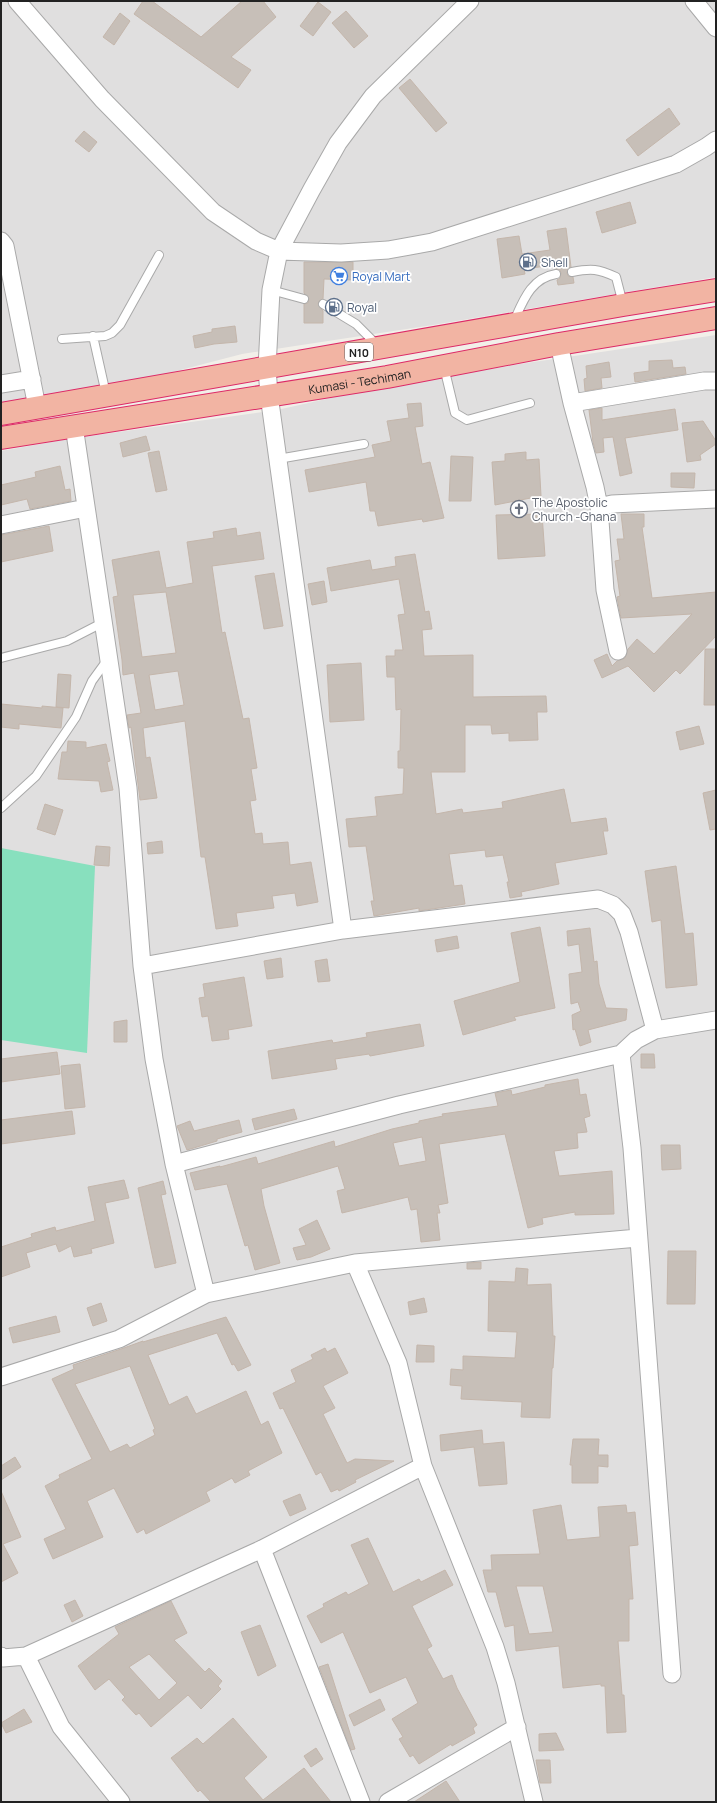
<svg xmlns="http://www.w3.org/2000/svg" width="717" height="1803" font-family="Manrope,sans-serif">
<rect width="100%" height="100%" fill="#f2efe9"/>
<path fill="#e0dfdf" d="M 1,1 L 716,1 L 716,277 L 433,325 L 242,354 L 123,385 L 1,408 Z
M 716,335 L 716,1802 L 1,1802 L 1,451 L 68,439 L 277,410 L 371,389 L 520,364 Z"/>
<path fill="#88e0be" d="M 1,848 L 95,866 L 87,1053 L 1,1040 Z"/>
<path fill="#c7bfb8" stroke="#c4b6ab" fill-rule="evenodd" d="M 143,1 L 152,1 L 201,37 L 242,1 L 263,1 L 276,17 L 231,57 L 251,70 L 238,88 L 134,14 Z
M 318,2 L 331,12 L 313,36 L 300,26 Z
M 346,11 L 368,36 L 354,48 L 332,23 Z
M 120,13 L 130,21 L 114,45 L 103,37 Z
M 410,79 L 447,123 L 436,132 L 399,88 Z
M 669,108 L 680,124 L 638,156 L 626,140 Z
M 84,131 L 97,142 L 89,152 L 75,141 Z
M 630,202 L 636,223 L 602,233 L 596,212 Z
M 566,228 L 571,267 L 568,268 L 567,273 L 568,276 L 573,277 L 574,283 L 558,285 L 557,280 L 560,278 L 561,273 L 560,270 L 555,269 L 554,265 L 524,269 L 525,274 L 502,278 L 497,239 L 519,236 L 522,254 L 550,250 L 547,231 Z
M 304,262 L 353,262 L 353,280 L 324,279 L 323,299 L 319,301 L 318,304 L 323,311 L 323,323 L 304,323 L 304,304 L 308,303 L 309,298 L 304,293 Z
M 235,326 L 237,342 L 214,344 L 195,348 L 193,336 L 212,332 L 212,329 Z
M 672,360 L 673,368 L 685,367 L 686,374 L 635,382 L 634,373 L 649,371 L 649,361 Z
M 609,362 L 611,377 L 601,378 L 602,388 L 585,391 L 584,379 L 587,378 L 586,366 Z
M 421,403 L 423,426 L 415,427 L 422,464 L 430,462 L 444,518 L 423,522 L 422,519 L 378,526 L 375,511 L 370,511 L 366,482 L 309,492 L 305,470 L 375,457 L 372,445 L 391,441 L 387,421 L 409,418 L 407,404 Z
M 602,408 L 602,420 L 675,409 L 678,430 L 625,438 L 632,473 L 620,476 L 613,437 L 603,438 L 604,452 L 596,453 L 593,442 L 589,410 Z
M 703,421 L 716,441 L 716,444 L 700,455 L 701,460 L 687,462 L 682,423 Z
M 146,436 L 150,450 L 123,457 L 120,443 Z
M 159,451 L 167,490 L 156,492 L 148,453 Z
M 526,452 L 526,460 L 539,459 L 541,496 L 495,505 L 492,462 L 505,461 L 505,454 Z
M 451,456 L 473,457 L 471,501 L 449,501 Z
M 60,466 L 65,490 L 70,489 L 71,501 L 30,509 L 27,499 L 1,505 L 1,485 L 36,477 L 35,472 Z
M 671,473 L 695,473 L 694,488 L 671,487 Z
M 542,514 L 545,556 L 498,559 L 496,515 Z
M 621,514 L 644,514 L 644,527 L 642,527 L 652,598 L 716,592 L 716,636 L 680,674 L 676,670 L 654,692 L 628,666 L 602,678 L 594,660 L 607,654 L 612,666 L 617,661 L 625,658 L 628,649 L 637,639 L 654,654 L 692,614 L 621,618 L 617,597 L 620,596 L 615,561 L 620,560 L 617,539 L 624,539 Z
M 49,526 L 53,551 L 1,562 L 1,535 Z
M 236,528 L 237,536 L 260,532 L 264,559 L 212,566 L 222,633 L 225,632 L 243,719 L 249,718 L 257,768 L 251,769 L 256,800 L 250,801 L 255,834 L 262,833 L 263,844 L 288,842 L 290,865 L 311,862 L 318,902 L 297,906 L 295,893 L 272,896 L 274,908 L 236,913 L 238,926 L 216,929 L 205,857 L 201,857 L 185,721 L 143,728 L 146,758 L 150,757 L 157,798 L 140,800 L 131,727 L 129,728 L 127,715 L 141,713 L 134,673 L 123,675 L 122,660 L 113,597 L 118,596 L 112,560 L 159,551 L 166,588 L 193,583 L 187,542 L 214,538 L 213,532 ZM 166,592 L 176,653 L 142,657 L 133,595 ZM 178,671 L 184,705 L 155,710 L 149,675 Z
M 415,554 L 425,612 L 429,611 L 432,629 L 422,630 L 424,656 L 473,655 L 473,697 L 546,696 L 547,712 L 537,712 L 538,740 L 509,741 L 509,733 L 492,734 L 491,725 L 465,725 L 465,772 L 431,772 L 436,814 L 462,809 L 463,813 L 503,808 L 502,802 L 564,789 L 571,823 L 606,818 L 608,831 L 603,831 L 607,854 L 555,863 L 559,884 L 521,892 L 522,896 L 510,898 L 507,882 L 509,882 L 503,855 L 486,857 L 485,850 L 449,854 L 454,886 L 462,885 L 465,904 L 419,911 L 419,908 L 374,916 L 371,901 L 374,901 L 366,846 L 349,847 L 346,819 L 377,816 L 375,797 L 403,794 L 404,768 L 398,768 L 398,751 L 400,751 L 401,709 L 396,710 L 395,677 L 387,677 L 386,656 L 395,656 L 395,650 L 403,650 L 398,615 L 405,614 L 399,579 L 331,591 L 327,568 L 370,560 L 372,570 L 396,566 L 395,557 Z
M 274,573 L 283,626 L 264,629 L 255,576 Z
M 324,581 L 327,602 L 312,605 L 308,584 Z
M 705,649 L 716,649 L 716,705 L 704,705 Z
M 361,663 L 364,720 L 330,722 L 327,665 Z
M 58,674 L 71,675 L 69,708 L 56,707 Z
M 1,704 L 42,708 L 42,706 L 63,708 L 61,728 L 19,724 L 19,729 L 1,727 Z
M 699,726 L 704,744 L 680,750 L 676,732 Z
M 68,741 L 86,742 L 86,748 L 106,744 L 110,761 L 107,762 L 113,790 L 101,792 L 99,781 L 58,779 L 62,752 L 67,752 Z
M 716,790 L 716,829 L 710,830 L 703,793 Z
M 45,804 L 63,810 L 55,835 L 37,829 Z
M 162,841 L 163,853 L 148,854 L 147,843 Z
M 96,846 L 110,847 L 109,866 L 94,865 Z
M 676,866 L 685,934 L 693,933 L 697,985 L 666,988 L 661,920 L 652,922 L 645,871 Z
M 540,927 L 555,1008 L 514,1017 L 516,1020 L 463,1035 L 454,1001 L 520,982 L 511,933 Z
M 590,928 L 594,962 L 597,961 L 599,984 L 606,1008 L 627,1009 L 626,1020 L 588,1030 L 591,1042 L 580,1046 L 575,1029 L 573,1030 L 572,1015 L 581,1011 L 578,1002 L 571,1004 L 569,974 L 582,972 L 579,944 L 568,946 L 567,931 Z
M 457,936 L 459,948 L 437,952 L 435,940 Z
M 281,958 L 283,977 L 267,979 L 264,961 Z
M 327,959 L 330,981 L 318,982 L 315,961 Z
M 244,977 L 252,1026 L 228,1030 L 229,1039 L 212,1041 L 208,1016 L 202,1017 L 199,998 L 205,997 L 203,984 Z
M 127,1020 L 127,1042 L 114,1042 L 114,1022 Z
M 420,1024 L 424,1046 L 370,1056 L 369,1054 L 335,1059 L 337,1069 L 272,1079 L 268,1051 L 332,1040 L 333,1043 L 367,1037 L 366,1033 Z
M 57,1052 L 60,1074 L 1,1082 L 1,1059 Z
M 641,1054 L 654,1054 L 655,1068 L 641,1068 Z
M 80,1064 L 85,1107 L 65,1109 L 61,1066 Z
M 578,1079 L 580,1095 L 586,1094 L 590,1116 L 584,1118 L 587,1132 L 577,1133 L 578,1148 L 554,1151 L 559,1176 L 612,1171 L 614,1214 L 575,1215 L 575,1212 L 542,1218 L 543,1224 L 528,1228 L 505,1134 L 439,1144 L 448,1203 L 438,1205 L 440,1213 L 437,1213 L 440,1240 L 421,1242 L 417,1209 L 411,1210 L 408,1197 L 342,1213 L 337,1191 L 345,1189 L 338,1166 L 261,1189 L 264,1206 L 280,1263 L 255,1270 L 248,1245 L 245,1246 L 227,1184 L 195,1190 L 190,1173 L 220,1166 L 220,1167 L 256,1157 L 258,1164 L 334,1141 L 335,1147 L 392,1129 L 419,1123 L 419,1121 L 443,1116 L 442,1114 L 498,1106 L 495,1093 L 511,1090 L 512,1095 L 545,1087 L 545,1085 ZM 422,1137 L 426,1161 L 399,1166 L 393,1143 Z
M 294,1109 L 297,1119 L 255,1130 L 252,1119 Z
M 72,1111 L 75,1134 L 1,1144 L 1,1120 Z
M 239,1120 L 242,1132 L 217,1139 L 217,1141 L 187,1150 L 177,1126 L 190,1121 L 194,1131 Z
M 661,1145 L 680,1145 L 681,1169 L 662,1170 Z
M 124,1180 L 129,1198 L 105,1203 L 114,1243 L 91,1249 L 92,1253 L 74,1257 L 71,1246 L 59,1252 L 56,1244 L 26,1253 L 30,1267 L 1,1277 L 1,1247 L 32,1237 L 31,1234 L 55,1227 L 56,1231 L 95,1221 L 88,1187 Z
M 163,1181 L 166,1194 L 161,1195 L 176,1263 L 155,1268 L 138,1188 Z
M 317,1220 L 330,1249 L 311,1257 L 297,1260 L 293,1248 L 306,1245 L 299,1229 Z
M 668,1251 L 696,1251 L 695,1304 L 667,1304 Z
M 481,1262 L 481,1269 L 467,1269 L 467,1263 Z
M 516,1268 L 528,1269 L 527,1285 L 551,1284 L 553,1336 L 555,1336 L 553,1368 L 552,1368 L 550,1418 L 521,1417 L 522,1402 L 461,1399 L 462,1386 L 450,1385 L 451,1369 L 463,1370 L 463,1356 L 515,1358 L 517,1332 L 488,1331 L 489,1281 L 515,1282 Z
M 424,1298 L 427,1312 L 410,1315 L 408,1302 Z
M 101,1303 L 107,1321 L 93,1326 L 87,1308 Z
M 56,1316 L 60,1332 L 13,1343 L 9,1328 Z
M 226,1317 L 251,1365 L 238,1371 L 234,1364 L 232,1365 L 217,1333 L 148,1355 L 169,1405 L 187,1396 L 196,1414 L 246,1391 L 261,1425 L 268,1421 L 282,1453 L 248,1471 L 250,1475 L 235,1483 L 232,1478 L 206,1492 L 210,1501 L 146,1534 L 144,1529 L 137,1533 L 114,1488 L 87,1501 L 103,1537 L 53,1559 L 44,1539 L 66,1529 L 45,1486 L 60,1478 L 59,1475 L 92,1459 L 52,1379 L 74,1369 L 73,1365 L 121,1349 L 143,1341 L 143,1342 ZM 130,1366 L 155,1429 L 153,1430 L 155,1435 L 130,1448 L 127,1444 L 110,1452 L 75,1384 Z
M 417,1345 L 434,1346 L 434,1362 L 416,1362 Z
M 325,1348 L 327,1352 L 335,1348 L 348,1373 L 323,1386 L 335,1408 L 323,1414 L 347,1463 L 355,1459 L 394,1461 L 355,1480 L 356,1482 L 339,1491 L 338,1489 L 331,1492 L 321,1472 L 316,1475 L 283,1408 L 280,1409 L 273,1393 L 296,1382 L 291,1370 L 313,1359 L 311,1355 Z
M 482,1430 L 483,1444 L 504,1442 L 507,1484 L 479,1486 L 474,1447 L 441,1451 L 440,1435 Z
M 573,1439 L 599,1439 L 598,1455 L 608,1455 L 608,1467 L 598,1466 L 598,1483 L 572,1483 L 572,1465 L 570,1465 Z
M 15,1457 L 21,1467 L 1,1480 L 1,1466 Z
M 1,1491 L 21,1537 L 3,1544 L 18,1573 L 1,1582 Z
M 300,1494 L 306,1509 L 290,1516 L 283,1501 Z
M 561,1505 L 567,1540 L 600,1537 L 598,1507 L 626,1505 L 627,1513 L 635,1512 L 638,1545 L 629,1546 L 633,1599 L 629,1599 L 629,1641 L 618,1641 L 622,1695 L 624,1695 L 626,1732 L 607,1733 L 605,1686 L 601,1686 L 601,1684 L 563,1688 L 559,1646 L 516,1651 L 514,1625 L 505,1627 L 496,1592 L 488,1592 L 483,1570 L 492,1570 L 491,1555 L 540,1554 L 533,1510 ZM 516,1586 L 543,1586 L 553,1632 L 529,1634 Z
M 368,1538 L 393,1592 L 419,1579 L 421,1582 L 445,1570 L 453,1585 L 412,1606 L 432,1646 L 427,1649 L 443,1679 L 452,1675 L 457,1688 L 477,1725 L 473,1728 L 475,1733 L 452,1746 L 451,1744 L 419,1764 L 413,1755 L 410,1757 L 399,1739 L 403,1737 L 392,1719 L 418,1703 L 406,1677 L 370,1693 L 343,1632 L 321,1643 L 307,1616 L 324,1607 L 323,1604 L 346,1592 L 348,1595 L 369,1584 L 351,1545 Z
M 75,1600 L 83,1616 L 72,1622 L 64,1605 Z
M 171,1601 L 187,1633 L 174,1640 L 205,1672 L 209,1668 L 222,1681 L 218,1686 L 221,1689 L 201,1709 L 188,1695 L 151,1727 L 139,1713 L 136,1715 L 122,1700 L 125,1697 L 109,1679 L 95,1690 L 78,1666 L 119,1634 L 115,1627 ZM 149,1654 L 177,1683 L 159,1700 L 129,1667 Z
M 260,1625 L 276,1666 L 258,1676 L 241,1632 Z
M 328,1664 L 355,1749 L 351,1750 L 319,1667 Z
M 380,1699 L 385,1710 L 354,1726 L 349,1715 Z
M 24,1709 L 32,1722 L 6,1733 L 1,1723 Z
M 233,1718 L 267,1757 L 244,1778 L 263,1800 L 304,1768 L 331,1802 L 211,1802 L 200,1790 L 198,1792 L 171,1758 L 197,1738 L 203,1744 Z
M 556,1733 L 564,1750 L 539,1751 L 539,1734 Z
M 316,1748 L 323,1759 L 311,1767 L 304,1756 Z
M 536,1760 L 550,1760 L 551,1783 L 540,1783 Z
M 446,1781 L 460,1802 L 414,1802 Z"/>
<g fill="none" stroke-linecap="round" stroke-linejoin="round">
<g stroke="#a9a9a9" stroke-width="10">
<path id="service" d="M 572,272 C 592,268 598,269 616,277 L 623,304
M 271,290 L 304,299
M 323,304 L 356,324 L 378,346
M 514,321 C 523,301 531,278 556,274
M 93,336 L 106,394
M 62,339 L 105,336 L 112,333 L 120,325 L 159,255
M 444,367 L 455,413 L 467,420 L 530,403
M 278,459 L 364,444
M 1,658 L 67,641 L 104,622
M 1,808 L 36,776 L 76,717 L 92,681 L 108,659"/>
</g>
<g stroke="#a9a9a9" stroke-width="19">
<path id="minor" d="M 17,1 L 102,99 L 213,212 L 256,241 L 279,251 L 341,253 L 388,250 L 432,242 L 676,164 L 706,147 L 716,140
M 694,1 L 716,28
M 1,241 L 5,246 L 37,407
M 559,344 L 572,403 L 595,487 L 599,507 L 612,504 L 716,499
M 1,384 L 32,379
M 572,403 L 704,381 L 716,381
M 74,426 L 128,788 L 142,966 L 154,1059 L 174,1164 L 206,1294
M 599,507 L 605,590 L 618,651
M 1,525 L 86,508
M 343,930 L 269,395 L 267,368 L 271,290 L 279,251 L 312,189 L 338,143 L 373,96 L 470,1
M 142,966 L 343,930 L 598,899 L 613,905 L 622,914 L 629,932 L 655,1030
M 174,1164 L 399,1105 L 621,1054
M 355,1263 L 398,1363 L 423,1466 L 495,1647 L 506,1683 L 534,1802
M 1,1377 L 119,1339 L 206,1294 L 355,1263 L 638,1238
M 262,1549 L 361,1802
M 1,1656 L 3,1658 L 26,1656 L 262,1549 L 423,1466
M 26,1656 L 61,1727 L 121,1802
M 672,1674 L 632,1148 L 621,1054 L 636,1040 L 655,1030 L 716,1020
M 388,1802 L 517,1727"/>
</g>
<g stroke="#dc2a67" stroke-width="24">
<g id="trunk">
<path d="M 1,414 L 623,305 L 716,290"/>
<path id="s1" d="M 1,438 L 387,377 L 559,344 L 716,318"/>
</g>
</g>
<use href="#service" stroke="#fff" stroke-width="8"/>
<use href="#minor" stroke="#fff" stroke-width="17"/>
<use href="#trunk" stroke="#f2b4a3" stroke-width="22"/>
</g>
<defs>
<g id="fuel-ring" transform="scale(0.9)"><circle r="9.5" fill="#fff" stroke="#5c6f8a" stroke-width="1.5"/><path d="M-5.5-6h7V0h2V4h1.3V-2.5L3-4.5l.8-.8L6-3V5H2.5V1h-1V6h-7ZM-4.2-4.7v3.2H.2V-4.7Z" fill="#5c6f8a"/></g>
<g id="supermarket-ring" transform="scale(0.9)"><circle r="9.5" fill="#fff" stroke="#3f7fe0" stroke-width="1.5"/><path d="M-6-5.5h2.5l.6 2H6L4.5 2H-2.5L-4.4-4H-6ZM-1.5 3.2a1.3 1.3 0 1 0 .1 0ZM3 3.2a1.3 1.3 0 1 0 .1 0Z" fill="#3f7fe0"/></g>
<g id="church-ring" transform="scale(0.9)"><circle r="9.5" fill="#fff" stroke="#6b7280" stroke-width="1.5"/><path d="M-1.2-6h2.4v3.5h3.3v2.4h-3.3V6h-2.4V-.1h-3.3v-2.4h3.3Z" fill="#6b7280"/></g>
</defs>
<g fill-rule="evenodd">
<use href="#fuel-ring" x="528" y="262"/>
<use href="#supermarket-ring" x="339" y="276"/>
<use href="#fuel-ring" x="334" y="307"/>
<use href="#church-ring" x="519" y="509"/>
</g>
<g text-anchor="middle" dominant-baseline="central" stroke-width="3.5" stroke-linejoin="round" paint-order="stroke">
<rect fill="#fff" stroke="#646464" stroke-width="1" x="345" y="343" width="28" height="18" rx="3"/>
<g font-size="11" font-weight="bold" fill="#222">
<text x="359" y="352">N10</text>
</g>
<g font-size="12" fill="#4e5e75" stroke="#fff" text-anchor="start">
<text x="541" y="262">Shell</text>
<text x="347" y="307">Royal</text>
</g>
<g font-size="12" fill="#366cbe" stroke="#fff" text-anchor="start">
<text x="352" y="276">Royal Mart</text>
</g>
<g font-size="12" fill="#222" stroke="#fff">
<text stroke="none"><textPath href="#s1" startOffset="363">Kumasi - Techiman</textPath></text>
</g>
<g font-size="12" fill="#5b616d" stroke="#fff" text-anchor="start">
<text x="532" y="502">The Apostolic<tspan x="532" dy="14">Church -Ghana</tspan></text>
</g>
</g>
<rect width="717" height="1803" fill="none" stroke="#222222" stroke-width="4"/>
</svg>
